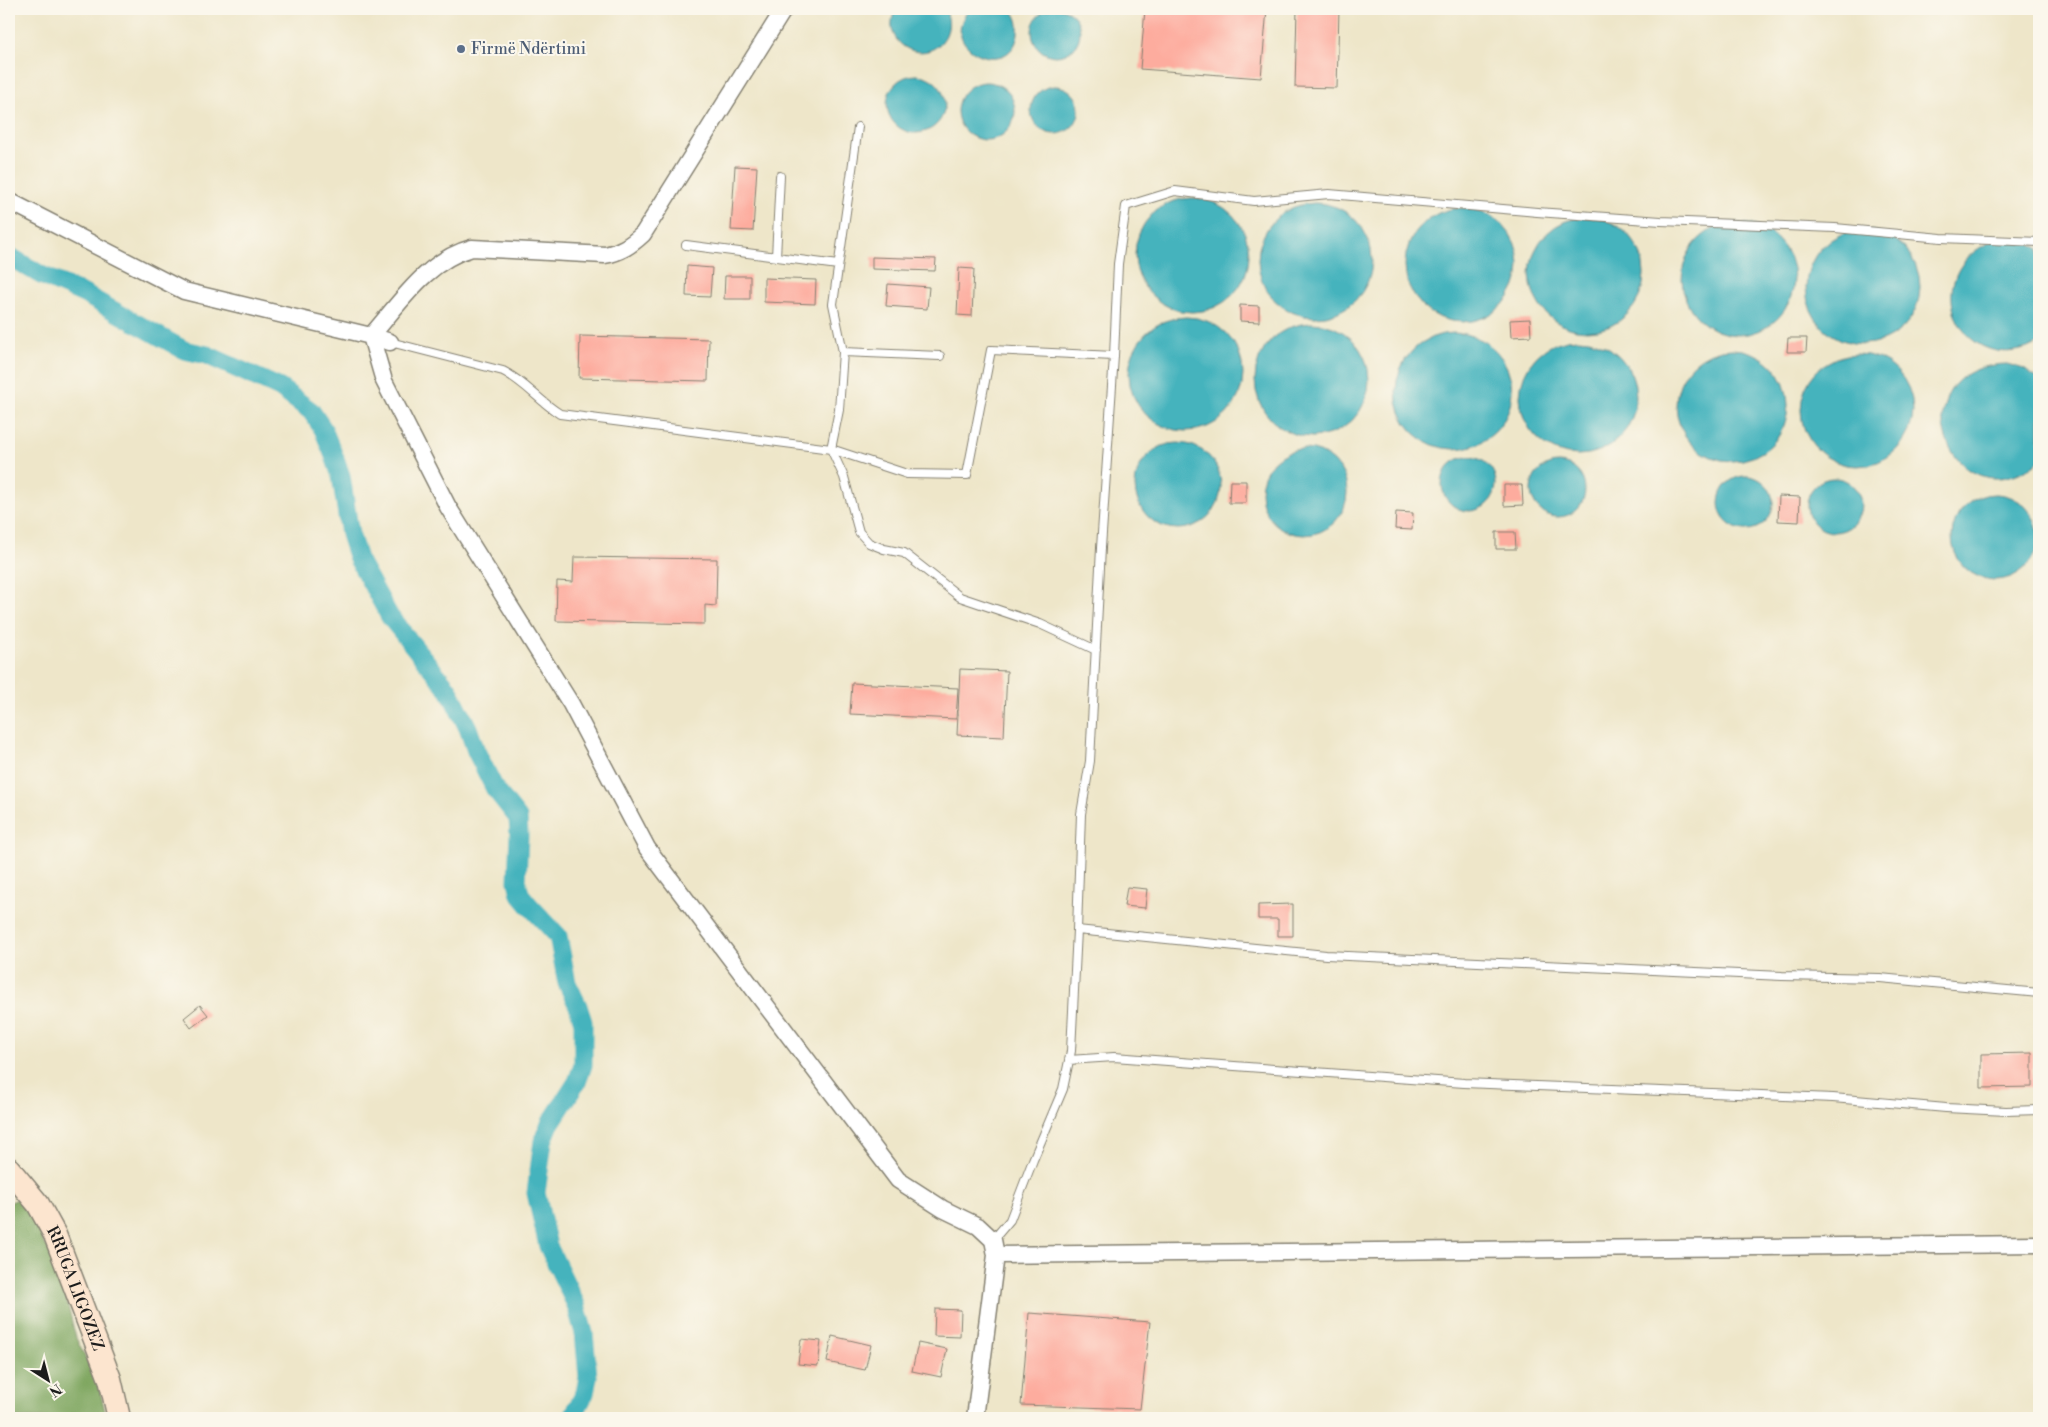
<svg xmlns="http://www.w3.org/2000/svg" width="2048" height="1427" font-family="'Libre Bodoni',serif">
<rect width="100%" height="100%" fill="#fbf7ec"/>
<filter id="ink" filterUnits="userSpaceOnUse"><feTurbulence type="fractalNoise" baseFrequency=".02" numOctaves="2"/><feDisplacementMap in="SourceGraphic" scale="10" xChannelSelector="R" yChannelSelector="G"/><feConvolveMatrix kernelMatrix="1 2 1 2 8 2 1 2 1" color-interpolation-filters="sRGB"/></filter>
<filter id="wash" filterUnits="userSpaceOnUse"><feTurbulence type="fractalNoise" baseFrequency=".0096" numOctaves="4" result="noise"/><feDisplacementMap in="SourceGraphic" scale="20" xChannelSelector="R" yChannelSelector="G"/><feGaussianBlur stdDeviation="1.12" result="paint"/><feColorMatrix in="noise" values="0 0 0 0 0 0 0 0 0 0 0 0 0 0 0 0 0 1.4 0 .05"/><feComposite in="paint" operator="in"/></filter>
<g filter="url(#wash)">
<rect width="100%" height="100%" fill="#eee6c9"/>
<path fill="#7ea65e" stroke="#4d613d" d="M 22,1197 L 36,1218 L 43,1241 L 50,1251 L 63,1285 L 76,1338 L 98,1384 L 107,1418 L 9,1418 L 9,1203 Z"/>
<path fill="#44b3bd" stroke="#30686c" d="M1032 32a24 24 0 1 1 48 0a24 24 0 1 1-48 0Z
M 896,9 L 945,9 C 949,17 950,26 946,35 C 929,70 877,45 896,9 Z
M 970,9 L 1010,9 C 1017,15 1019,24 1018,33 C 1013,82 933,48 970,9 Z
M887 104a29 29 0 1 1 58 0a29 29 0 1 1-58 0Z
M957 111a29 29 0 1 1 58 0a29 29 0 1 1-58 0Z
M1031 110a24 24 0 1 1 48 0a24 24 0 1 1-48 0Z
M1135 255a57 57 0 1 1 114 0a57 57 0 1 1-114 0Z
M1258 260a57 57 0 1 1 114 0a57 57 0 1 1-114 0Z
M1405 265a57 57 0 1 1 114 0a57 57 0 1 1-114 0Z
M1530 274a57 57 0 1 1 114 0a57 57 0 1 1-114 0Z
M1682 279a56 56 0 1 1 112 0a56 56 0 1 1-112 0Z
M1806 287a57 57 0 1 1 114 0a57 57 0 1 1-114 0Z
M 1993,241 L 2029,243 L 2039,249 L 2039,343 C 1963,383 1912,275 1993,241 Z
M1129 374a57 57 0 1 1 114 0a57 57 0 1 1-114 0Z
M1255 380a57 57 0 1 1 114 0a57 57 0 1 1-114 0Z
M1396 391a58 58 0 1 1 116 0a58 58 0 1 1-116 0Z
M1520 397a58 58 0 1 1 116 0a58 58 0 1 1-116 0Z
M1676 405a56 56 0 1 1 112 0a56 56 0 1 1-112 0Z
M1801 410a56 56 0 1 1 112 0a56 56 0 1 1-112 0Z
M 2007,364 L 2024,369 L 2039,380 L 2039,461 C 1951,530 1891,367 2007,364 Z
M1135 486a43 43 0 1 1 86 0a43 43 0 1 1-86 0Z
M1261 492a43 43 0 1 1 86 0a43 43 0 1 1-86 0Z
M1442 484a27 27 0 1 1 54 0a27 27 0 1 1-54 0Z
M1531 490a27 27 0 1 1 54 0a27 27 0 1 1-54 0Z
M1719 503a27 27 0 1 1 54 0a27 27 0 1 1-54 0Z
M1807 505a27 27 0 1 1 54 0a27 27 0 1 1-54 0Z
M1952 537a43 43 0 1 1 86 0a43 43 0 1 1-86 0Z"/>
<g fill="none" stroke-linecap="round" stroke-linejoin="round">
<path stroke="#44b3bd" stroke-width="19" d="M 9,256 L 41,275 L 84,294 L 184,350 L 207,355 L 280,388 L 311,411 L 323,429 L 334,456 L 341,476 L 350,534 L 358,559 L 390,617 L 449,690 L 468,728 L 476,751 L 495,789 L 518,818 L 519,835 L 517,881 L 520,894 L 529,905 L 558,936 L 567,983 L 578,1006 L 583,1022 L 583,1065 L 577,1082 L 550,1124 L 543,1141 L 536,1193 L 548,1246 L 576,1305 L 584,1333 L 588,1377 L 585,1393 L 572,1418"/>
</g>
<g id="blocks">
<path fill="#fdac9e" d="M 1145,9 L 1267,9 L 1261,78 L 1140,69 Z
M 1297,9 L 1339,9 L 1337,88 L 1295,87 Z
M 735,166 L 757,167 L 753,231 L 731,230 Z
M 872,257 L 936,259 L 935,271 L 872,269 Z
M 687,266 L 712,268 L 710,297 L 686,296 Z
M 959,268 L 974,269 L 972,316 L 957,315 Z
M 725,276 L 750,276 L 750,299 L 724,299 Z
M 764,278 L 816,280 L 815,304 L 764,302 Z
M 888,284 L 929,287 L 927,309 L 886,306 Z
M 1240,305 L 1259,306 L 1259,322 L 1240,321 Z
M 1530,319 L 1531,336 L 1511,337 L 1510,320 Z
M 580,336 L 709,339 L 708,381 L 579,378 Z
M 1788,338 L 1807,338 L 1806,352 L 1787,352 Z
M 1230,481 L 1246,481 L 1246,503 L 1229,503 Z
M 1504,485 L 1522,485 L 1523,505 L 1504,506 Z
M 1779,496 L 1800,497 L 1799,522 L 1778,521 Z
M 1396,512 L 1413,513 L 1412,530 L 1395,529 Z
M 1496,532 L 1515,532 L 1516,549 L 1496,549 Z
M 574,557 L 717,559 L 716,606 L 705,605 L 705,624 L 556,621 L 557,581 L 573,582 Z
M 960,669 L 1007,671 L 1004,737 L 957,735 Z
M 852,683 L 958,688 L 956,719 L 850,714 Z
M 1127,887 L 1147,889 L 1145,908 L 1124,906 Z
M 1293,904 L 1293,936 L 1278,936 L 1278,919 L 1258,919 L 1258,905 Z
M 200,1005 L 208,1015 L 191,1028 L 184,1018 Z
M 2032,1053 L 2032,1087 L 1981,1088 L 1981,1054 Z
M 935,1309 L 961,1310 L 960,1337 L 934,1336 Z
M 1029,1313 L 1150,1322 L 1140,1409 L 1021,1405 Z
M 832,1336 L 871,1345 L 865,1370 L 827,1362 Z
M 801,1339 L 821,1341 L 818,1366 L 798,1364 Z
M 918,1343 L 947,1349 L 941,1377 L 912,1371 Z"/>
</g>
</g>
<g filter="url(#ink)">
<use href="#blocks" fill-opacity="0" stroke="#858172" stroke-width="1"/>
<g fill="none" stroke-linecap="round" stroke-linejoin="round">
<g stroke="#858172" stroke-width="10">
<path id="lane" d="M 858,127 L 833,304 L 843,352 L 839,410 L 831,449 L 844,477 L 859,532 L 869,543 L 884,549 L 904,553 L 960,597 L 1040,624 L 1096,650
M 686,245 L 838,265
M 776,257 L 780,176
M 390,342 L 503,371 C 525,382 539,401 560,414 L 831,449 L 907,474 L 967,475 L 991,350 L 1114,356 L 1118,264 L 1126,206 L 1175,191 L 1254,201 L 1329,194 L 1537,212 L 1661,221 L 1835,228 L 1941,238 L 2039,242
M 843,352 L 940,356
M 1077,930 L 1326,955 L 1782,976 L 1880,978 L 2039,993
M 1069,1060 L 1114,1057 L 1464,1083 L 1833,1098 L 1946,1108 L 2006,1111 L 2039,1110
M 993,1240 L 1010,1220 L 1033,1160 L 1063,1089 L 1071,1051 L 1077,930 L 1081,814 L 1090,761 L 1101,548 L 1114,356"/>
</g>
<g stroke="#858172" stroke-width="19">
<path id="street" d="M 784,9 L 643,234 C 631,245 621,252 605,255 L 472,248 C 427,260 400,303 371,336 L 384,381 L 448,507 L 571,704 L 647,848 L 898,1180 L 943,1209 L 978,1226 L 993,1240 L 996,1255 L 975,1418
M 9,201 L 184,291 L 371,336 L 390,342
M 996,1255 L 2039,1244"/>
</g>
<g stroke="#858172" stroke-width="25">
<g id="secondary">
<path id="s1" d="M 9,1169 L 38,1204 L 55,1235 L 110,1379 L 119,1418"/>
</g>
</g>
<use href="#lane" stroke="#fff" stroke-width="8"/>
<use href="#street" stroke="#fff" stroke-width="16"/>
<use href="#secondary" stroke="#fce5cf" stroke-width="22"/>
</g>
</g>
<circle fill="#5c6f8a" stroke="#fbf7ec" stroke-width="2" cx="461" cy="49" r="5"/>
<g text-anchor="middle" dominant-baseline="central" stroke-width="4" stroke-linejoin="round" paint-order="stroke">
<g font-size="16" fill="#4e5e75" stroke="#fbf7ec" text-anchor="start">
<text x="471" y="49">Firmë Ndërtimi</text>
</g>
<g font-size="16" fill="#1c1c1c" stroke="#fbf7ec">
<text stroke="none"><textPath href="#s1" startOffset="138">RRUGA LIGOZEZ</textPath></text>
</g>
</g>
<rect width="2048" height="1427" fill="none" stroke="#fbf7ec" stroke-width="30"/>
<g transform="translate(48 1380) rotate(144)" stroke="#fbf7ec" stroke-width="4" paint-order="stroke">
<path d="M0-4L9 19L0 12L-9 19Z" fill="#1c1c1c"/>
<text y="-8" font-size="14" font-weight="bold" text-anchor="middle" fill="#1c1c1c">N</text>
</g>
</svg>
